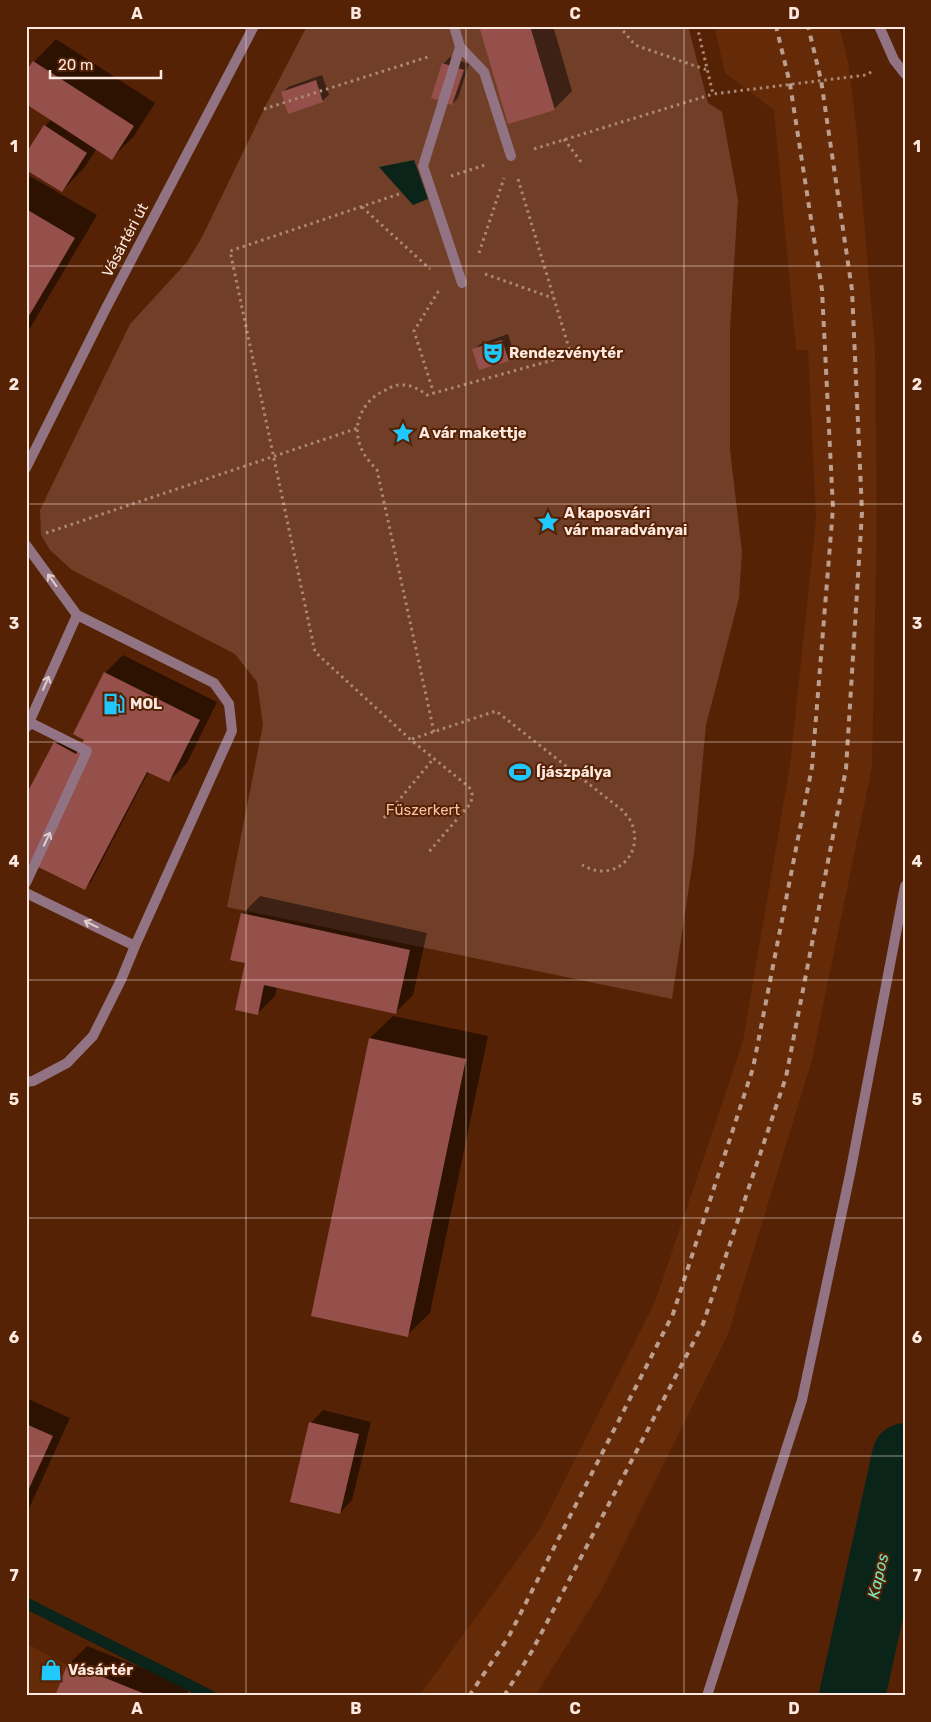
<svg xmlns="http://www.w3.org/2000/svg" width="931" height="1722" font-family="Rubik,sans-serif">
<rect width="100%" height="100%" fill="#552205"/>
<path fill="#652a08" d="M 714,26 L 839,26 L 848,62 L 855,115 L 875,348 L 877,521 L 872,767 L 812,1060 L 728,1334 L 601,1591 L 535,1696 L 419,1696 L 541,1527 L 655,1302 L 743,1041 L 790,765 L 816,519 L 808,350 L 796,350 L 774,110 L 725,73 Z
M 26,1643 L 124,1696 L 26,1696 Z"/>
<path fill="#713f27" d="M 307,26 L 688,26 L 708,103 L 722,112 L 738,200 L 730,329 L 730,450 L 742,552 L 739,598 L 706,725 L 694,853 L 672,999 L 227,907 L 263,725 L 257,682 L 235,654 L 72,570 L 50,550 L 41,535 L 40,510 L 130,324 L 187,262 L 202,237 L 264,109 Z"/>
<path fill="#0a241a" d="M 414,160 L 428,199 L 413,205 L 379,167 Z"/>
<path fill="#0007" d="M 480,26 L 553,26 L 572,91 L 554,109 Z
M 56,39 L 155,103 L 134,136 L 112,158 L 97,148 L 84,168 L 62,191 L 45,126 L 52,119 L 34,62 Z
M 450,57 L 469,64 L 458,98 L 452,104 L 432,97 L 444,63 Z
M 322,75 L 329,95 L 322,101 L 282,93 L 288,87 Z
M 26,174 L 97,215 L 26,335 Z
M 508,334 L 514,354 L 508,360 L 474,350 L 480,344 Z
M 123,655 L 217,702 L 187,763 L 169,781 L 149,771 L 91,882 L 85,888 L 55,743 L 61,737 L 81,748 L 85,741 L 105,673 Z
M 260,896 L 427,933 L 413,995 L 395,1013 L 277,987 L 275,996 L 257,1014 L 247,962 L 242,914 Z
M 393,1016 L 488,1036 L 430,1313 L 407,1335 L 370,1038 Z
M 26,1398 L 70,1418 L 26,1515 Z
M 323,1410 L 371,1422 L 352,1500 L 340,1513 L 311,1423 Z
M 87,1646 L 190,1687 L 186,1696 L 56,1696 L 69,1664 Z"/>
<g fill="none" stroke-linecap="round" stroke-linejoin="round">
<path stroke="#0a241a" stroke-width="11" d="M 26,1603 L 211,1696"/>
<path stroke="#0a241a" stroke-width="66" d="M 852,1696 L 905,1456"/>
</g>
<path fill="#96504b" d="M 479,26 L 530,26 L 555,110 L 508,124 Z
M 33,61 L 134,126 L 112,160 L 26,104 L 26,71 Z
M 442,63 L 464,70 L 452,105 L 431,98 Z
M 316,80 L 323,102 L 288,114 L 281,92 Z
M 44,125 L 87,153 L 62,192 L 26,170 L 26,153 Z
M 26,209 L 75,238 L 26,321 Z
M 502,340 L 509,361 L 479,370 L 472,349 Z
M 104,672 L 200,720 L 169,782 L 147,772 L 85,890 L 26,861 L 26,795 L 54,742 L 76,754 L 84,740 L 73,734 Z
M 241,913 L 410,950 L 396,1014 L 264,985 L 258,1015 L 235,1010 L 245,963 L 230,960 Z
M 369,1038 L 466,1059 L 408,1337 L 311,1316 Z
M 309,1422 L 359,1434 L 340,1514 L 290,1502 Z
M 26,1424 L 53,1436 L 26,1495 Z
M 68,1663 L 150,1696 L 55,1696 Z"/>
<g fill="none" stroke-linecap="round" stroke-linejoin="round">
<path stroke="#ab8875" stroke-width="3" stroke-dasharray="2.5 4" stroke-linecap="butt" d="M 619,26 L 635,45 L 707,70
M 697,26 L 713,94 L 866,75 L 873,71
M 264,109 L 431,56
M 564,139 L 581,162
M 534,149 L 713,94
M 451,176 L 488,164
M 399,194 L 230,251 L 315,652 L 411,740 L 469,787 L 472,794 L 471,803 L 427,854
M 362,207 L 430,269
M 479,253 L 504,178
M 485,274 L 553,298
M 434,394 L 414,331 L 438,292 L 440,291
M 46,533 L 358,428
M 434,732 L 377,470 C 370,462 363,455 360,445 C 351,421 366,397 388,389 C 391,387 395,385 399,385 C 410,384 419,389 427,395 L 571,355 L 518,179
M 412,739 L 496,711 L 622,810 C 625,814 629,817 631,822 C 642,845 627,872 601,871 C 594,871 588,868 582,865
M 384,818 L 434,758"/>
<path stroke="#917383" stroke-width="10" d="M 26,545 L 77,615 L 214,683 L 229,704 L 232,731 L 135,946 L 121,980 L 93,1036 L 67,1063 L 33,1081 L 26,1082
M 27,727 L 77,615
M 26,883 L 87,751 L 29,722
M 26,893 L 135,946
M 707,1696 L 802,1400 L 850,1174 L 905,886"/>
<path stroke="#917383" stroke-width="10" d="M 454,26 L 460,47 L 423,166 L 462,283
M 460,47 L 484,72 L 511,156"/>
<path stroke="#917383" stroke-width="10" d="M 879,26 L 894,60 L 905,74
M 26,468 L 105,310 L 254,26"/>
<path stroke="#bd9d8c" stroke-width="4" stroke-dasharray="6 6" stroke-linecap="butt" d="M 469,1696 L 508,1638 L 673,1314 L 753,1068 L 812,767 L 833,508 L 822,290 L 790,84 L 776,26
M 504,1696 L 532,1651 L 703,1324 L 786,1077 L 846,769 L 862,512 L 852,290 L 821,80 L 808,26"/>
</g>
<defs><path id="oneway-shaft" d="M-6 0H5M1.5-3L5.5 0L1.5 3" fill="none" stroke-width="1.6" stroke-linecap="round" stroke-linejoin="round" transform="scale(1.25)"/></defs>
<g stroke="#e2ccc9">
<use href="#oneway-shaft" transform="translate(52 580) rotate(-126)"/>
<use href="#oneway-shaft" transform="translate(46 683) rotate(-66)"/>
<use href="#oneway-shaft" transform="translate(47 839) rotate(-65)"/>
<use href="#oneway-shaft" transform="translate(91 924) rotate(-154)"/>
</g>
<path fill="none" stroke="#fde9e0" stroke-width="1" stroke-opacity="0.55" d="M 246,26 L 246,1696M 466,26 L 466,1696M 684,26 L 684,1696M 26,266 L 905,266M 26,504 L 905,504M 26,742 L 905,742M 26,980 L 905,980M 26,1218 L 905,1218M 26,1456 L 905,1456"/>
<defs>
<g id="theatre-bare" transform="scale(1.725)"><path d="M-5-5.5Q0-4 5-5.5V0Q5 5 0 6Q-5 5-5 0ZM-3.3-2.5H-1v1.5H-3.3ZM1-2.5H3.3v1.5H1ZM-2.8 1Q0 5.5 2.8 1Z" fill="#20c9fd" stroke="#552205" stroke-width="2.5" paint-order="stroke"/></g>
<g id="sight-bare" transform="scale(1.725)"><path d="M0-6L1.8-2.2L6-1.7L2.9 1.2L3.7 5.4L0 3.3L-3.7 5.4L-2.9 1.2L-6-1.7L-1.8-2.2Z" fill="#20c9fd" stroke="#552205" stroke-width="2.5" paint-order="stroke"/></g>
<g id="fuel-bare" transform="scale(1.725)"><path d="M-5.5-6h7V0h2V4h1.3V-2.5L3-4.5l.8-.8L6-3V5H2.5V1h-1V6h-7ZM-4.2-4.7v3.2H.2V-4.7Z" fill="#20c9fd" stroke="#552205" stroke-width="2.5" paint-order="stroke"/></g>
<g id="stadium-bare" transform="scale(1.725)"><path d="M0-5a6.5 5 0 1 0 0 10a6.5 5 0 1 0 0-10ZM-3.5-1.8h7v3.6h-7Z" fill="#20c9fd" stroke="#552205" stroke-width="2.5" paint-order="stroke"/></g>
<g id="shop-bare" transform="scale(1.725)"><path d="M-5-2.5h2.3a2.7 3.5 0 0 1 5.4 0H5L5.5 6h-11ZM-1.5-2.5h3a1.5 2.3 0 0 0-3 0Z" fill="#20c9fd" stroke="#552205" stroke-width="2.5" paint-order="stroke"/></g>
</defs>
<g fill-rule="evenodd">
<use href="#theatre-bare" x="493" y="353"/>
<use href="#sight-bare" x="403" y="433"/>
<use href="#sight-bare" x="548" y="522"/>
<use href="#fuel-bare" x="114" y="704"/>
<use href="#stadium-bare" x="520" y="772"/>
<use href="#shop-bare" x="51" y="1670"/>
</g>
<g text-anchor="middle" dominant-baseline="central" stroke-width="4" stroke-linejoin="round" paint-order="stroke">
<g font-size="15" fill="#fde9e0" stroke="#552205">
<text transform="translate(125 240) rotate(-62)">Vásártéri út</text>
</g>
<g font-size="15" font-weight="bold" fill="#fde9e0" stroke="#552205" text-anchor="start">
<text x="509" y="353">Rendezvénytér</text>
<text x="419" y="433">A vár makettje</text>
<text x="564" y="513">A kaposvári<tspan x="564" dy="17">vár maradványai</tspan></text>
<text x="130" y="704">MOL</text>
<text x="536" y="772">Íjászpálya</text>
<text x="68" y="1670">Vásártér</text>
</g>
<g font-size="15" fill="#f8c0a6" stroke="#552205">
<text x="423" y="810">Fűszerkert</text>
</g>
<g font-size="16" font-style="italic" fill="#75e8bb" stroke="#552205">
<text transform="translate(878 1576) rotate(-77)">Kapos</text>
</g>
</g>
<rect width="931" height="1722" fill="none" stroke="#552205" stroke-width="55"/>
<path d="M50 70v8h111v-8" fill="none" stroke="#fde9e0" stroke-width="2.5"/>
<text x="58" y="70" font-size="15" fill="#fde9e0" stroke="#552205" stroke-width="4" paint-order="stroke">20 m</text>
<rect x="28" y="28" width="876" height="1666" fill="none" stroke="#fde9e0" stroke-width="2"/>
<g font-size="16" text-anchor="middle" font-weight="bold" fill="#fde9e0">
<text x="137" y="19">A</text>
<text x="356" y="19">B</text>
<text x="575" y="19">C</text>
<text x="794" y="19">D</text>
<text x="14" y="152">1</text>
<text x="917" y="152">1</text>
<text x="14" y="390">2</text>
<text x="917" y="390">2</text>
<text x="14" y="629">3</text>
<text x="917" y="629">3</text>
<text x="14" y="867">4</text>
<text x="917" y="867">4</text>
<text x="14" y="1105">5</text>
<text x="917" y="1105">5</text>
<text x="14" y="1343">6</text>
<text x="917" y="1343">6</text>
<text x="14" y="1581">7</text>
<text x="917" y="1581">7</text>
<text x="137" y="1714">A</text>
<text x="356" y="1714">B</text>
<text x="575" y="1714">C</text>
<text x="794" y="1714">D</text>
</g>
</svg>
